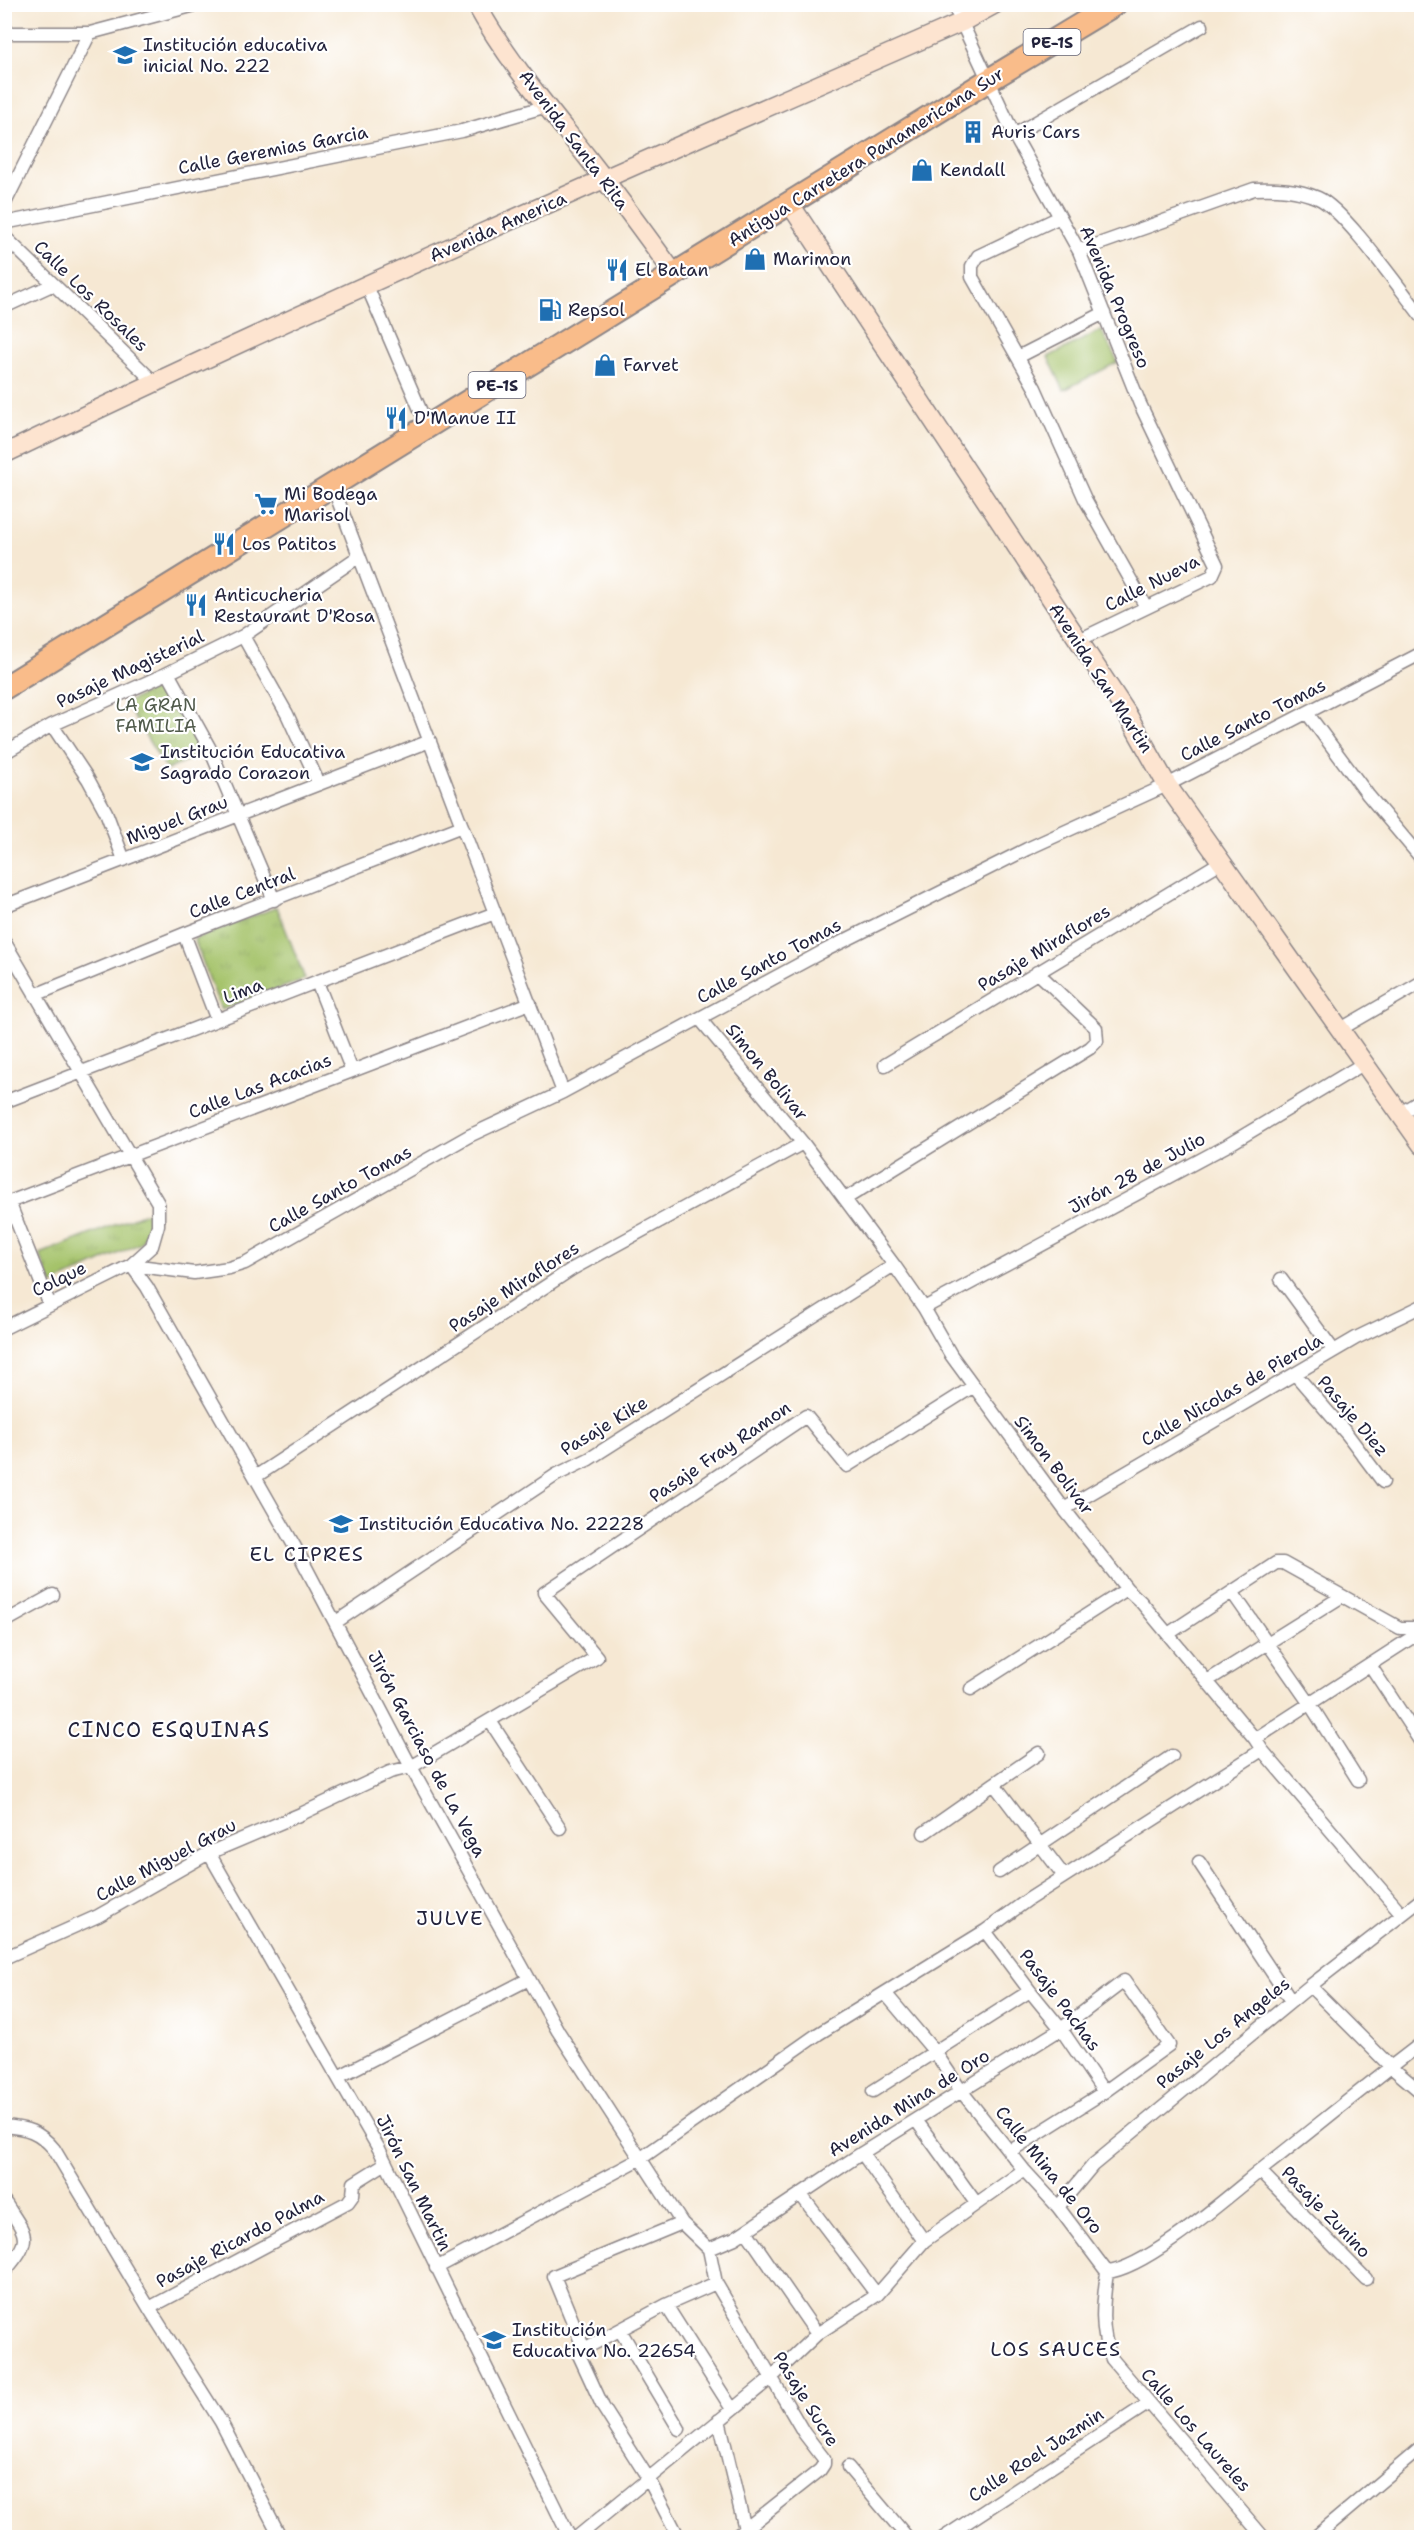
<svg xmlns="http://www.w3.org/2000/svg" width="1426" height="2542" font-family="'Shantell Sans',sans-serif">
<defs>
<pattern id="park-tufts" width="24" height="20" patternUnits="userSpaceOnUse" patternTransform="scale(1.5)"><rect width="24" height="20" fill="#a5c36a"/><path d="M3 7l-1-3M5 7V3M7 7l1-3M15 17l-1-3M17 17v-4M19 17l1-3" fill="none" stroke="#8ea75d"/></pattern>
</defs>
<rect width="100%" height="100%" fill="#fff"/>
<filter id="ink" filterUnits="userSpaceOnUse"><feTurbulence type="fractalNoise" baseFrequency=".0167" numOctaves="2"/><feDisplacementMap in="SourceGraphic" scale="12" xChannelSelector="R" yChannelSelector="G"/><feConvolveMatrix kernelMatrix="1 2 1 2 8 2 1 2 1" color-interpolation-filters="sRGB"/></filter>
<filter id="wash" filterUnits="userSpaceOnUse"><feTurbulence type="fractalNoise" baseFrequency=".008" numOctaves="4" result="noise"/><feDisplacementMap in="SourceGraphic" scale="24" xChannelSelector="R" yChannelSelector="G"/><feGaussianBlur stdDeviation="1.35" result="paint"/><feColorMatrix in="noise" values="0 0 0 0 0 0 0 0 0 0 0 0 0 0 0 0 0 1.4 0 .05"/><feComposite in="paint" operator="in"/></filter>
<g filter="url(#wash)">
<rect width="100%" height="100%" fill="#f6e8d3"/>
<path fill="url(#park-tufts)" stroke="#647252" stroke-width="1.5" d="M 162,686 L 203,753 L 167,770 L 125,703 Z
M 277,907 L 305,979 L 221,1010 L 194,939 Z
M 150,1211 L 150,1222 L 141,1243 L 51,1285 L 40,1254 Z"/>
<path fill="#a5c36a" stroke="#647252" stroke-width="1.5" d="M 1101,330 L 1118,362 L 1064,390 L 1048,357 Z"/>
</g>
<g filter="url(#ink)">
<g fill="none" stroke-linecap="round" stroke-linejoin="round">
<g stroke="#8c8587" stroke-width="15">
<path id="street" d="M 953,4 L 1014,135 L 1079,251 L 1140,404 L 1217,565 L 1212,576 L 1077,641
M 4,33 L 90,33 L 199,4
M 1014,135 L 1202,26
M 4,205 L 90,33
M 1060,217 L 978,256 L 972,266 L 972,277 L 1035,388 L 1085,499 L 1146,607
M 4,223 L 462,131 L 547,106
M 4,236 L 153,381
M 1079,251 L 1254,189 C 1277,188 1297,189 1318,198 C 1345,210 1401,291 1422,317
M 367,286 L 428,428
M 4,307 L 52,285
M 1018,357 L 1104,313
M 333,487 L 563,1092
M 243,636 L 287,714 L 319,784
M 168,673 L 210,749 L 274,900
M 1307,713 L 1368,795 L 1421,858
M 52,725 L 88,779 L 106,812 L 124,860
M 4,753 L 52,725 L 168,673 L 243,636 L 358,557
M 4,906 L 430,741
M 184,934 L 217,1020
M 4,941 L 158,1203 L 158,1225 L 152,1246 L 131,1265 L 4,1328
M 317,982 L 352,1071
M 35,995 L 184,934 L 462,826
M 700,1019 L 803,1143 L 894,1265 L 924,1308 L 951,1355 L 1064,1509 L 1127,1589 L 1141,1602 L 1255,1739 L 1262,1750 L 1402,1914
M 1339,1030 L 1422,982
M 885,1065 L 1221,862
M 4,1102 L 495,913
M 1399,1114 L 1422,1100
M 845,1199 L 1090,1048 L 1097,1041 L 1096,1028 L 1037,972
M 9,1202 L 49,1303
M 4,1204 L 530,1003
M 131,1265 L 194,1273 L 229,1268 L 245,1263 L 469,1136 L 563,1092 L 822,952 L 1027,849 L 1167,785 L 1422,653
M 131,1265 L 147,1287 L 300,1556 L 411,1767 L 558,2031 L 682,2223 L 709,2249
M 1281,1279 L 1334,1351
M 924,1308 L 1228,1145 L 1363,1064
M 1295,1374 L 1347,1434 L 1383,1482
M 255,1477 L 572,1269 L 803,1143
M 1064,1509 L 1356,1338 L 1422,1306
M 1232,1592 L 1310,1704 L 1358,1780
M 4,1622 L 53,1595
M 336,1622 L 556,1475 L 589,1459 L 894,1265
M 1168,1634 L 1276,1563 L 1283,1563 L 1400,1628 L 1422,1628
M 1370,1665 L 1420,1741
M 1207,1681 L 1341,1597
M 971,1689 L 1127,1589
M 490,1721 L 560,1828
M 1255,1739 L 1422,1631
M 994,1784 L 1039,1753
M 924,1833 L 994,1784 L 1064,1876
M 209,1853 L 379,2149 L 570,2538
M 1199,1862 L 1291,2001
M 999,1872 L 1172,1756
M 985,1931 L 1030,1991 L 1061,2029 L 1104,2092
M 4,1958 L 98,1916 L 209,1853 L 301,1814 L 390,1772 L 411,1767 L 597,1657 L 544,1593 L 806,1416 L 847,1466 L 974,1386
M 1310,1986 L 1391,2067 L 1422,2093
M 885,1993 L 935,2052 L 962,2092 L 1024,2170 L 1058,2207 L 1107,2272
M 338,2077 L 529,1979
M 873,2091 L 1030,1991
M 916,2120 L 976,2203
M 4,2126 C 27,2128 39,2131 54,2149 L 149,2308 L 221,2422 L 281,2538
M 862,2153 L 924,2241
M 1260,2171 L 1366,2279
M 801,2195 L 877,2295
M 4,2201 C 27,2237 34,2237 4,2272
M 1058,2207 L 1093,2165 L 1310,1986 L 1422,1899
M 746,2231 L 817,2334
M 709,2249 L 735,2238 L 862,2153 L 1061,2029 L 1124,1981 L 1169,2045 L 1104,2092 L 1009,2152
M 709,2249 L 716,2283 L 804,2433 L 824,2459 L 824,2464 L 820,2470 L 734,2538
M 436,2268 L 640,2159 L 818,2034 L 985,1931 L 1029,1899 L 1262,1750
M 1107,2272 C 1147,2269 1232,2193 1266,2166 C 1318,2125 1369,2083 1422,2043
M 1107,2272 C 1103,2302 1099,2331 1112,2359 L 1264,2538
M 666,2305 L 732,2409
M 149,2308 L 348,2202 L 353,2195 L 354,2183 L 386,2163
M 620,2330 L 679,2429
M 584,2349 L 554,2276 L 682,2223
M 4,2381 L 4,2385
M 719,2420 L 745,2529
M 848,2467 L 908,2538
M 576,2538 L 771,2378 L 817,2334 L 877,2295 L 924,2241 L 1024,2170
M 679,2538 L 648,2478 L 603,2407 L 579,2355 L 584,2349 L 666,2305 L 716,2283
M 943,2538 L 1149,2403
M 1314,2538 L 1422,2447"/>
</g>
<g stroke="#8c8587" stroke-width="21">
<path id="secondary" d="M 476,4 C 506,59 548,108 587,157 C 617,195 646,235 675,275
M 790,204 L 1126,712 L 1167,785 L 1422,1145
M 4,454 C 320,302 641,162 962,22 L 995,4"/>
</g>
<g stroke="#8c8587" stroke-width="26">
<path id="highway" d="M 4,688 L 989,80 L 1115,4"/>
</g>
<use href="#street" stroke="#fff" stroke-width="12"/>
<use href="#secondary" stroke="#fde4d0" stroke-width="18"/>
<use href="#highway" stroke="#f9bc8a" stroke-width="22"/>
</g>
</g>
<defs>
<g id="school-bare" transform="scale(1.8)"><path d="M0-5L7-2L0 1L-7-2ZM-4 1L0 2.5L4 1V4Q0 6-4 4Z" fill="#1f6fb2" stroke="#fff" stroke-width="2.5" paint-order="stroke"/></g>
<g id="building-bare" transform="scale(1.8)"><path d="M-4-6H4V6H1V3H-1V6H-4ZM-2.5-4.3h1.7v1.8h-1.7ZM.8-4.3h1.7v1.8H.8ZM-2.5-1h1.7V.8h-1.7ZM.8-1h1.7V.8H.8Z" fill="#1f6fb2" stroke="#fff" stroke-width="2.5" paint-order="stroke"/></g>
<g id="shop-bare" transform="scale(1.8)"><path d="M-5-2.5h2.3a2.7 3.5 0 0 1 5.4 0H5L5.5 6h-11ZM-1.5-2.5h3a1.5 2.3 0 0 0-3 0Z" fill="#1f6fb2" stroke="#fff" stroke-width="2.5" paint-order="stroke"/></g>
<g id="restaurant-bare" transform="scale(1.8)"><path d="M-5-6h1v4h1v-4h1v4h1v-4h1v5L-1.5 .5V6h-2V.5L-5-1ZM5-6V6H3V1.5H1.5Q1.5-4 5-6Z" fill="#1f6fb2" stroke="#fff" stroke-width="2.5" paint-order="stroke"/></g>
<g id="fuel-bare" transform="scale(1.8)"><path d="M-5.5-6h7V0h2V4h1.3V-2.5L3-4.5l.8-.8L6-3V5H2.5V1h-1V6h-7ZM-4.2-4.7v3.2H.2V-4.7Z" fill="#1f6fb2" stroke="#fff" stroke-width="2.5" paint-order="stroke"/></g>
<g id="supermarket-bare" transform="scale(1.8)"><path d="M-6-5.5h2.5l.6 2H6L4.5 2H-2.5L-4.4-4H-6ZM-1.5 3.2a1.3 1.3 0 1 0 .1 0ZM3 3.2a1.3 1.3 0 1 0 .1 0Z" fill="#1f6fb2" stroke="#fff" stroke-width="2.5" paint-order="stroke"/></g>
</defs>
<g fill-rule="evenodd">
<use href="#school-bare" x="125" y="55"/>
<use href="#building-bare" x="973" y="132"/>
<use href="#shop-bare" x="922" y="170"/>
<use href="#shop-bare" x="755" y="259"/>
<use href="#restaurant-bare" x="617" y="270"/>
<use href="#fuel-bare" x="550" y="310"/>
<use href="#shop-bare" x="605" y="365"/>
<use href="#restaurant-bare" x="396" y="418"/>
<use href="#supermarket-bare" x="266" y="504"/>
<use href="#restaurant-bare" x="224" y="544"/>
<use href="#restaurant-bare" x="196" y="605"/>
<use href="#school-bare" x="142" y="762"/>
<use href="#school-bare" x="341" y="1524"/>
<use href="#school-bare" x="494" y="2340"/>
</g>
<g text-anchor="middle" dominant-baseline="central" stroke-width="4.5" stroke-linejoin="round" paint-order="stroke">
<g fill="#fff" stroke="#646476" stroke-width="1.5">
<rect x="1023.5" y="29" width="57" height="26" rx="4.5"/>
<rect x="468.5" y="372" width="57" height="26" rx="4.5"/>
</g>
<g font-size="16" font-weight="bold" fill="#22223b">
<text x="1052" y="42">PE-1S</text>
<text x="497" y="385">PE-1S</text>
</g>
<g font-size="18" fill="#22223b" stroke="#fff" text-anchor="start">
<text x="143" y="45">Institución educativa<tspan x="143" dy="21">inicial No. 222</tspan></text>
<text x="991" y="132">Auris Cars</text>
<text x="940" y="170">Kendall</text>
<text x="773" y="259">Marimon</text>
<text x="635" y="270">El Batan</text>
<text x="568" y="310">Repsol</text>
<text x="623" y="365">Farvet</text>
<text x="414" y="418">D'Manue II</text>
<text x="284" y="494">Mi Bodega<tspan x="284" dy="21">Marisol</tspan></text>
<text x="242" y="544">Los Patitos</text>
<text x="214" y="595">Anticucheria<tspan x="214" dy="21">Restaurant D'Rosa</tspan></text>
<text x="160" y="752">Institución Educativa<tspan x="160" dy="21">Sagrado Corazon</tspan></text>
<text x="359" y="1524">Institución Educativa No. 22228</text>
<text x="512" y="2330">Institución<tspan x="512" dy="21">Educativa No. 22654</tspan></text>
</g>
<g font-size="18" fill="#22223b" stroke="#fff">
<text transform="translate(574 140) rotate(53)">Avenida Santa Rita</text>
<text transform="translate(273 150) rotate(-11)">Calle Geremias Garcia</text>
<text transform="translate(866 157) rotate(-32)">Antigua Carretera Panamericana Sur</text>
<text transform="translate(498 227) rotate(-24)">Avenida America</text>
<text transform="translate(91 296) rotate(44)">Calle Los Rosales</text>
<text transform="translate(1115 297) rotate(67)">Avenida Progreso</text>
<text transform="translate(1152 583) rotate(-27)">Calle Nueva</text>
<text transform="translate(130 669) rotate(-25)">Pasaje Magisterial</text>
<text transform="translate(1101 678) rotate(57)">Avenida San Martin</text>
<text transform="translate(1253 720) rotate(-27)">Calle Santo Tomas</text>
<text transform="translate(177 820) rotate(-21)">Miguel Grau</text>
<text transform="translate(242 893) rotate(-21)">Calle Central</text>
<text transform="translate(1044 948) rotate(-31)">Pasaje Miraflores</text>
<text transform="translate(769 961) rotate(-28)">Calle Santo Tomas</text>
<text transform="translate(243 991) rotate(-21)">Lima</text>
<text transform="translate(767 1072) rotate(51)">Simon Bolivar</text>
<text transform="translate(260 1086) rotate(-21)">Calle Las Acacias</text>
<text transform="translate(1137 1173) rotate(-28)">Jirón 28 de Julio</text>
<text transform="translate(340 1189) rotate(-29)">Calle Santo Tomas</text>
<text transform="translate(59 1279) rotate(-26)">Colque</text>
<text transform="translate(514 1287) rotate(-33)">Pasaje Miraflores</text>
<text transform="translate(1232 1390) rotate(-30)">Calle Nicolas de Pierola</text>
<text transform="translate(1353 1416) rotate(50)">Pasaje Diez</text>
<text transform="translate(604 1426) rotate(-31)">Pasaje Kike</text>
<text transform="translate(720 1452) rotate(-34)">Pasaje Fray Ramon</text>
<text transform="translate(1054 1465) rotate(53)">Simon Bolivar</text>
<text transform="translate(427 1754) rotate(62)">Jirón Garciaso de La Vega</text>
<text transform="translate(166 1860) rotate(-28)">Calle Miguel Grau</text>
<text transform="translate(1060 2000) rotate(53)">Pasaje Pachas</text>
<text transform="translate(1223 2033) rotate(-39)">Pasaje Los Angeles</text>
<text transform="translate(909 2103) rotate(-32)">Avenida Mina de Oro</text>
<text transform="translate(1049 2170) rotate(51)">Calle Mina de Oro</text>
<text transform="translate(414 2183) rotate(64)">Jirón San Martin</text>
<text transform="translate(1326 2212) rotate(46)">Pasaje Zunino</text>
<text transform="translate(240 2239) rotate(-28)">Pasaje Ricardo Palma</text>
<text transform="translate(806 2399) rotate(58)">Pasaje Sucre</text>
<text transform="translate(1196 2430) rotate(49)">Calle Los Laureles</text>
<text transform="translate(1036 2455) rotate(-33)">Calle Roel Jazmin</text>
</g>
<g font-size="18" fill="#505a4b" stroke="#fff">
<text x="156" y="705">LA GRAN<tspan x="156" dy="21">FAMILIA</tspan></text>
</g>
<g font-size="20" letter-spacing="1.5" fill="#22223b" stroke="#fff">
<text x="307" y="1554">EL CIPRES</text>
<text x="450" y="1918">JULVE</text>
<text x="1056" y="2349">LOS SAUCES</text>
</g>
<g font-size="21" letter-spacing="1.5" fill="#22223b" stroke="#fff">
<text x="169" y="1730">CINCO ESQUINAS</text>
</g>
</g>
<rect width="1426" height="2542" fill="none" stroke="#fff" stroke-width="24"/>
</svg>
